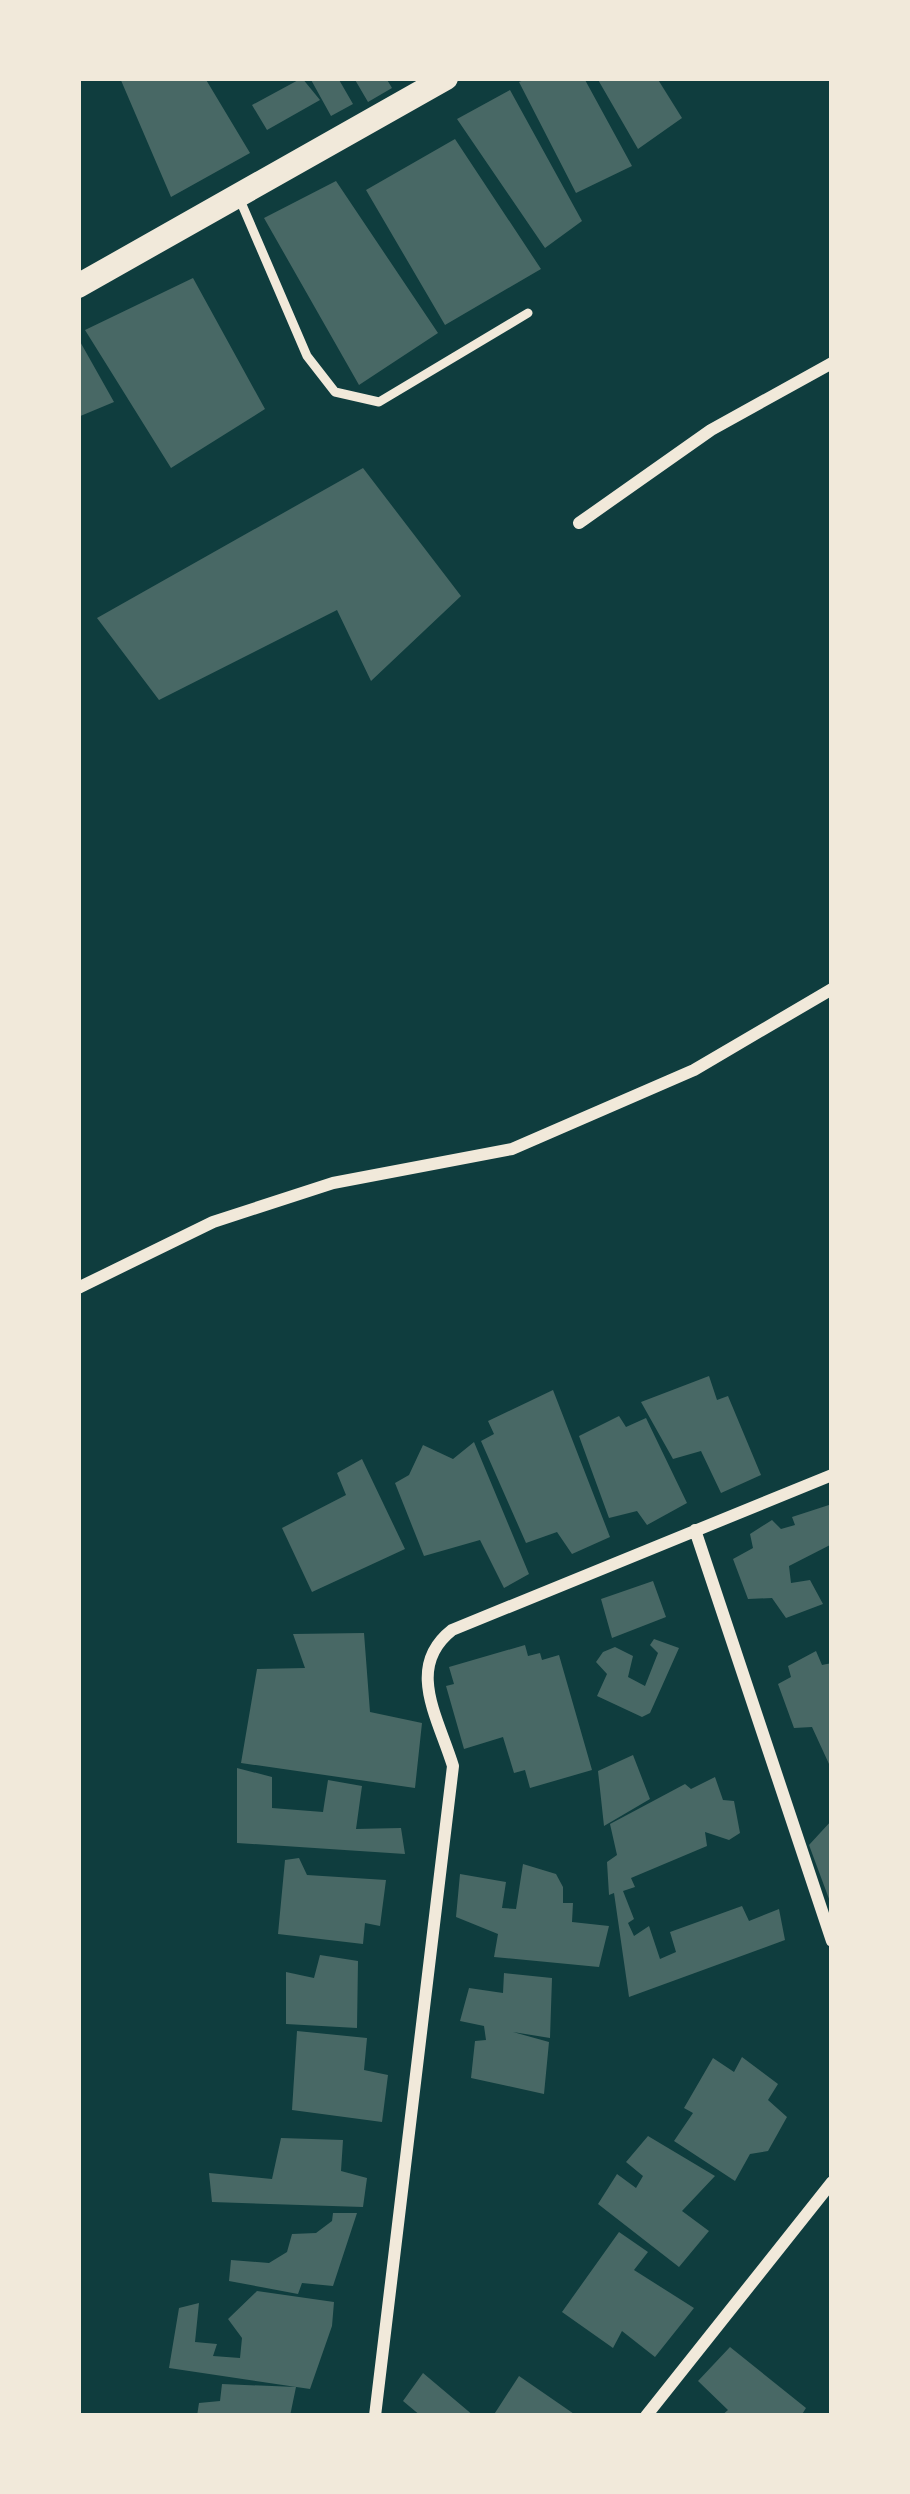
<svg xmlns="http://www.w3.org/2000/svg" width="910" height="2494" font-family="Overpass,sans-serif">
<rect width="100%" height="100%" fill="#0f3d3e"/>
<path fill="#486865" d="M 120,78 L 205,78 L 250,153 L 171,197 Z
M 302,78 L 320,100 L 267,130 L 252,105 Z
M 310,78 L 338,78 L 353,104 L 331,116 Z
M 354,78 L 386,78 L 392,88 L 368,102 Z
M 528,78 L 584,78 L 632,166 L 576,193 L 519,82 Z
M 597,78 L 657,78 L 682,118 L 638,149 Z
M 510,90 L 582,221 L 545,248 L 457,119 Z
M 455,139 L 541,269 L 445,325 L 366,190 Z
M 336,181 L 438,333 L 359,385 L 264,218 Z
M 193,278 L 265,409 L 171,468 L 85,330 Z
M 78,338 L 114,402 L 78,417 Z
M 363,468 L 461,596 L 371,681 L 337,610 L 159,700 L 97,618 Z
M 709,1376 L 717,1400 L 728,1396 L 761,1475 L 721,1493 L 701,1451 L 673,1459 L 641,1402 Z
M 553,1390 L 610,1537 L 572,1554 L 557,1532 L 526,1543 L 481,1441 L 494,1434 L 488,1421 Z
M 619,1416 L 626,1427 L 646,1418 L 687,1503 L 647,1525 L 637,1511 L 609,1518 L 579,1436 Z
M 474,1442 L 529,1574 L 504,1588 L 480,1540 L 424,1556 L 395,1483 L 409,1475 L 423,1445 L 453,1459 Z
M 362,1459 L 405,1549 L 312,1592 L 282,1528 L 346,1495 L 337,1473 Z
M 832,1504 L 832,1544 L 789,1566 L 791,1583 L 810,1580 L 823,1604 L 786,1618 L 772,1598 L 748,1599 L 733,1559 L 753,1548 L 750,1534 L 772,1520 L 781,1529 L 795,1525 L 792,1517 Z
M 653,1581 L 666,1617 L 612,1638 L 601,1599 Z
M 364,1633 L 370,1712 L 422,1723 L 415,1788 L 241,1763 L 257,1669 L 305,1668 L 293,1634 Z
M 654,1639 L 679,1648 L 650,1713 L 642,1717 L 597,1696 L 607,1674 L 596,1662 L 603,1652 L 615,1647 L 633,1656 L 628,1677 L 645,1686 L 658,1653 L 650,1645 Z
M 525,1645 L 528,1656 L 540,1653 L 542,1660 L 559,1655 L 592,1770 L 530,1788 L 525,1770 L 514,1773 L 503,1737 L 464,1749 L 446,1686 L 454,1684 L 449,1667 Z
M 816,1651 L 822,1665 L 832,1663 L 829,1764 L 812,1727 L 794,1728 L 778,1684 L 791,1677 L 788,1666 Z
M 633,1755 L 650,1799 L 604,1826 L 598,1771 Z
M 237,1768 L 272,1777 L 272,1808 L 323,1812 L 328,1780 L 362,1786 L 356,1829 L 401,1828 L 405,1854 L 237,1843 Z
M 715,1777 L 723,1800 L 734,1801 L 740,1833 L 729,1840 L 705,1832 L 707,1846 L 631,1878 L 635,1887 L 623,1891 L 634,1919 L 628,1923 L 634,1936 L 649,1926 L 660,1959 L 676,1952 L 670,1932 L 742,1906 L 749,1921 L 779,1909 L 785,1940 L 629,1997 L 614,1893 L 609,1895 L 607,1862 L 617,1855 L 610,1824 L 685,1784 L 691,1789 Z
M 832,1820 L 832,1907 L 809,1845 Z
M 299,1858 L 307,1875 L 386,1880 L 380,1926 L 365,1923 L 363,1944 L 278,1934 L 285,1860 Z
M 523,1864 L 556,1874 L 563,1887 L 563,1903 L 573,1903 L 572,1922 L 609,1926 L 599,1967 L 494,1957 L 498,1934 L 456,1917 L 460,1874 L 506,1882 L 502,1908 L 516,1909 Z
M 320,1955 L 358,1961 L 357,2028 L 286,2024 L 286,1972 L 314,1978 Z
M 504,1973 L 552,1978 L 550,2038 L 513,2032 L 549,2042 L 544,2094 L 471,2078 L 475,2041 L 486,2040 L 484,2026 L 460,2021 L 469,1988 L 503,1993 Z
M 297,2031 L 367,2038 L 364,2070 L 388,2075 L 382,2122 L 292,2110 Z
M 742,2057 L 778,2084 L 768,2100 L 787,2117 L 768,2151 L 750,2154 L 735,2181 L 674,2141 L 693,2113 L 684,2108 L 713,2058 L 734,2072 Z
M 648,2136 L 715,2176 L 682,2211 L 709,2231 L 679,2267 L 598,2204 L 617,2174 L 636,2188 L 643,2176 L 626,2162 Z
M 281,2138 L 343,2140 L 341,2171 L 367,2178 L 363,2207 L 212,2202 L 209,2173 L 272,2179 Z
M 333,2213 L 357,2213 L 333,2286 L 302,2283 L 298,2294 L 229,2281 L 231,2260 L 269,2263 L 287,2252 L 292,2234 L 316,2233 L 332,2221 Z
M 619,2232 L 648,2252 L 634,2270 L 694,2308 L 655,2357 L 622,2331 L 613,2348 L 562,2312 Z
M 257,2291 L 334,2302 L 332,2326 L 310,2389 L 169,2368 L 179,2308 L 199,2303 L 195,2342 L 217,2344 L 213,2356 L 240,2358 L 242,2338 L 228,2319 Z
M 730,2347 L 806,2408 L 801,2416 L 721,2416 L 728,2410 L 698,2381 Z
M 423,2373 L 474,2416 L 421,2416 L 403,2401 Z
M 519,2376 L 577,2416 L 493,2416 Z
M 222,2384 L 296,2387 L 290,2416 L 197,2416 L 199,2403 L 220,2401 Z"/>
<g fill="none" stroke-linecap="round" stroke-linejoin="round">
<path stroke="#f1e9da" stroke-width="9" d="M 240,200 L 307,356 L 335,392 L 379,402 L 528,313"/>
<path stroke="#f1e9da" stroke-width="12" d="M 579,523 L 711,430 L 832,363
M 78,1288 L 213,1222 L 333,1183 L 512,1149 L 694,1070 L 832,989
M 695,1530 L 832,1941
M 375,2416 L 453,1766 C 438,1717 405,1667 452,1630 L 832,1475
M 646,2416 L 832,2182"/>
<path stroke="#f1e9da" stroke-width="24" d="M 78,286 L 446,78"/>
</g>
<rect width="910" height="2494" fill="none" stroke="#f1e9da" stroke-width="162"/>
</svg>
